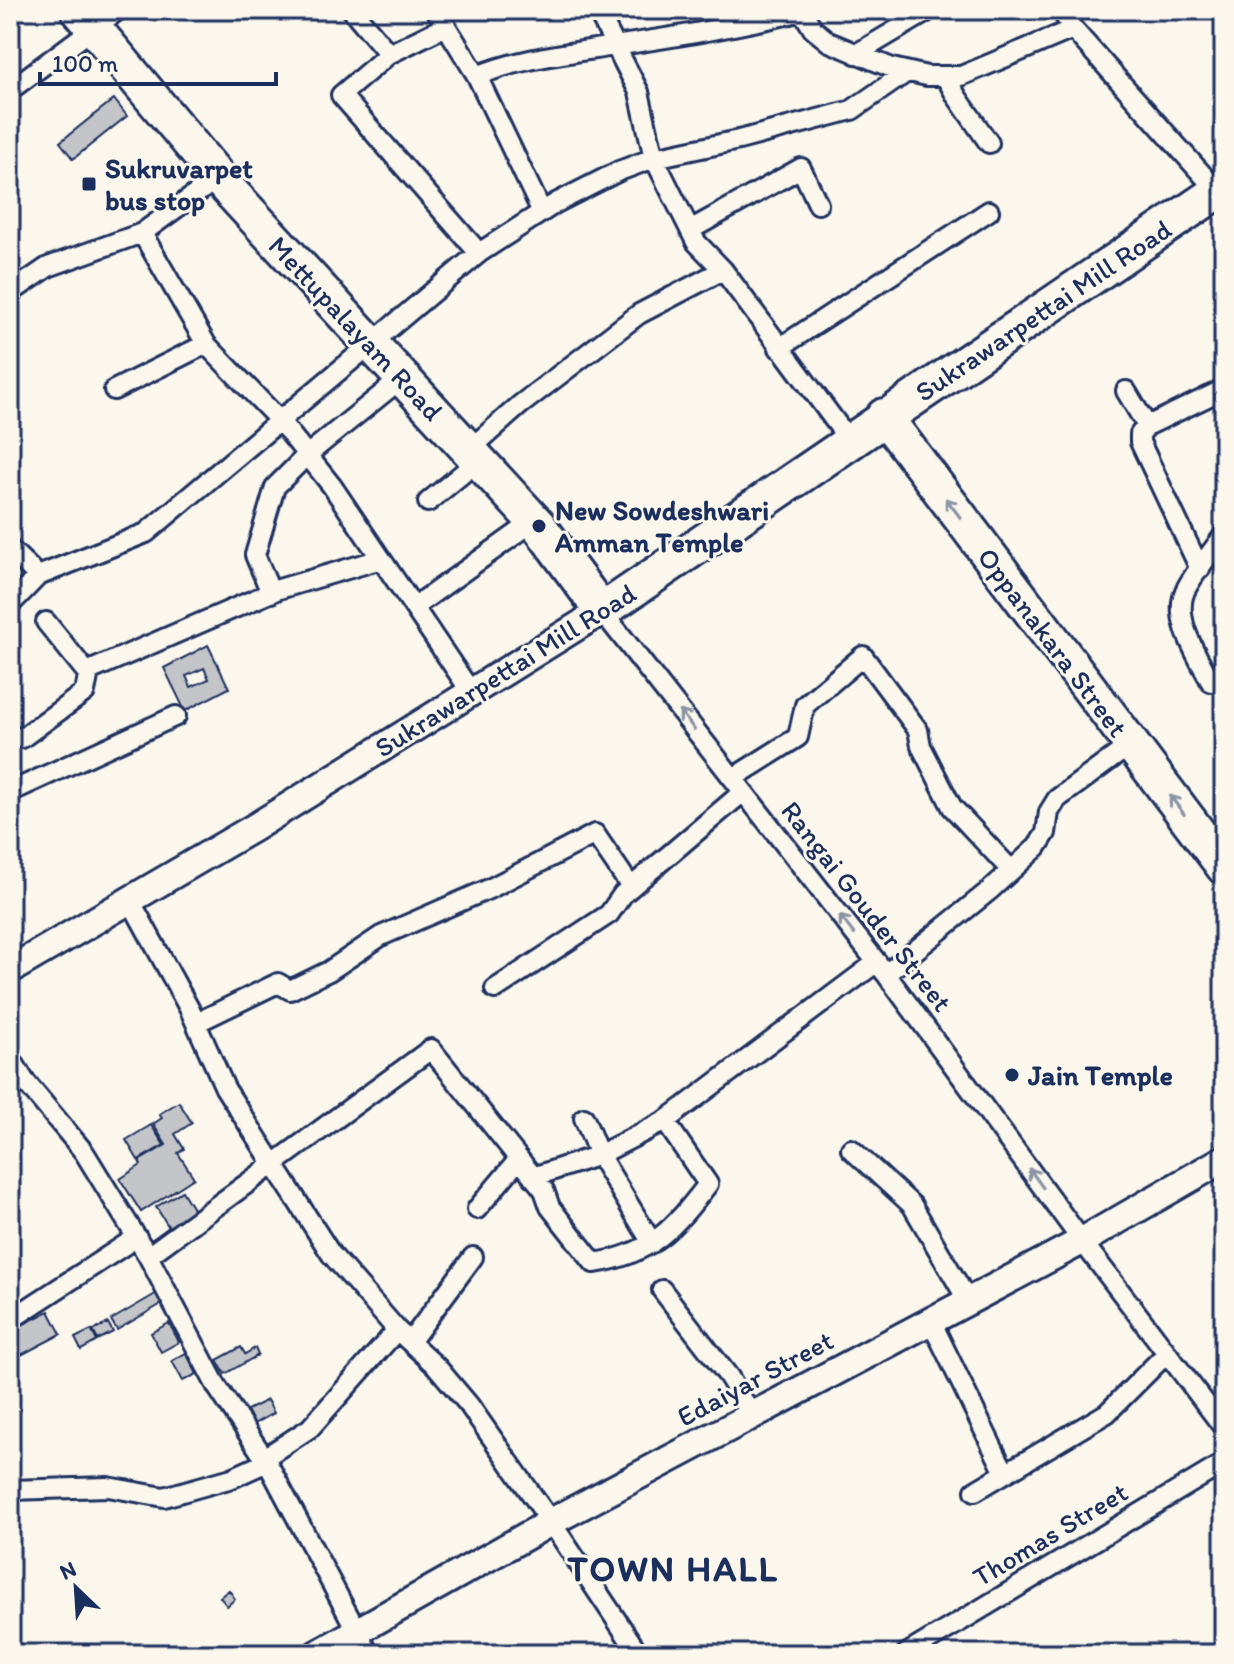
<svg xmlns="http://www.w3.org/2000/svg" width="1234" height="1664" font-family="Itim,sans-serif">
<rect width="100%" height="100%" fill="#fbf7ec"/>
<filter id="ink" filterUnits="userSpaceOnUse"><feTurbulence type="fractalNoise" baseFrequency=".0125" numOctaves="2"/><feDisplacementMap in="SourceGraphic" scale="16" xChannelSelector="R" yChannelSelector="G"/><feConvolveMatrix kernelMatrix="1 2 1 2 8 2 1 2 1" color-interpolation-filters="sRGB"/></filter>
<g filter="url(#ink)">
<path fill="#c3c5c9" stroke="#1b2f5e" stroke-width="2" fill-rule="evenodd" d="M 114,99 L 127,116 L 73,159 L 60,142 Z
M 208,645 L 229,688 L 185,711 L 164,668 ZM 204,668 L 209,679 L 191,687 L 186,676 Z
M 179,1102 L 192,1123 L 175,1134 L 184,1149 L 178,1153 L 194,1178 L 141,1212 L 120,1179 L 141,1165 L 139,1161 L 166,1145 L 153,1124 L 162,1118 L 159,1114 Z
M 151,1125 L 164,1145 L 138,1160 L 126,1140 Z
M 182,1191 L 198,1217 L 172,1232 L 156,1207 Z
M 159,1292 L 165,1302 L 117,1330 L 111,1320 Z
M 49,1311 L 61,1334 L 21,1355 L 10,1331 Z
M 108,1323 L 113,1332 L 98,1340 L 93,1331 Z
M 169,1323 L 179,1342 L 161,1352 L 151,1333 Z
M 91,1330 L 97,1341 L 81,1350 L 75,1338 Z
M 241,1347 L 245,1354 L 255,1348 L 258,1355 L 225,1374 L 217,1360 Z
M 186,1353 L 197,1374 L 183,1381 L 172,1361 Z
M 267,1400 L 274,1413 L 254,1424 L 247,1410 Z
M 229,1590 L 235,1599 L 227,1606 L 220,1597 Z"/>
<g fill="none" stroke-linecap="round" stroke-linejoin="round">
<g stroke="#1b2f5e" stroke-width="24">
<path id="street" d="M 352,10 L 389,54 L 341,95 L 479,253
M 436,10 L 477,76 L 542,212
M 597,10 L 639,92 L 654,158 L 696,242 L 723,270 L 849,440
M 1061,10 L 1073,29 L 1218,192
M 389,54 L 446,26
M 856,54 L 930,10
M 477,76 C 522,57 573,53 621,45 C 682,36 742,26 802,11 L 813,29 L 829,42 L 892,68 L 927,76 L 961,76 L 1073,29
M 945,76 L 957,97 L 989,143
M 10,90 L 118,10
M 690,230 L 801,168 L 818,204
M 10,293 L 48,267 L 142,233 L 218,178
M 206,344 L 280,421 L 332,486 L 471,692
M 779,348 L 989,211
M 114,390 L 206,344 L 142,233
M 1126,391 L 1147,426
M 469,450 L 520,405 L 639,314 L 723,270
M 428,502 L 479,460
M 10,549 L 38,576
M 1200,569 L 1140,442 L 1140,434 L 1147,426 L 1224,389
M 271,593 L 255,555 L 275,487 L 307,455 L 402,378
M 10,605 L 38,576 L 146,533 L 479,253 L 556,203 L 619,171 L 654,158 L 739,140 L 852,110 L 907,72
M 414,607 L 534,521
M 602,611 L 886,974 L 1082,1241 L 1224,1428
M 46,622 L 88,674
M 1211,682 C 1198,657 1170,616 1187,587 C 1197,569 1212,552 1224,535
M 10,736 L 22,738 L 85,692 L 89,671 L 279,589 L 381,559
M 733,778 L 798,737 L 805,705 L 863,656 L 918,730 L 921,746 L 952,807 L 1010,869
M 10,792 L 176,716
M 130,900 L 190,1010 L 225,1088 L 331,1254 L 397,1330 L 437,1367 L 469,1405 L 551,1522 L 639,1654
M 886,974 L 990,890 L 1037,847 L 1046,833 L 1049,812 L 1057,799 L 1130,745
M 495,989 L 609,914 L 623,894 L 743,792
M 196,1023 L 278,983 L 290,990 L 329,971 L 381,936 L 491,888 L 595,834 L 631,887
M 10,1057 L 24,1080 L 84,1152 L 148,1256 L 217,1387 L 267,1462 L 369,1654
M 584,1118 L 599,1155 L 652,1243
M 851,1149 L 912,1205 L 968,1301
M 533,1177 L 599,1155 L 665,1121 L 877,962
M 477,1209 L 519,1159
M 148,1256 L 431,1049 L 544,1190 L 550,1207 L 594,1263 C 651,1255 675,1227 708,1184 L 665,1121
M 662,1290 L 729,1377 L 752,1415
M 10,1320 L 137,1237
M 931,1321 L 1005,1473
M 410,1342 L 473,1257
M 264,1458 L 310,1428 L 397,1330
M 10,1490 L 108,1487 L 164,1497 L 232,1478 L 267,1462
M 975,1491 L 1107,1413 L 1167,1353
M 906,1654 L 1224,1463"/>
</g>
<g stroke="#1b2f5e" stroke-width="32">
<path id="secondary" d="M 10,970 L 255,827 L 602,611
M 317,1654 L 551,1522 L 1082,1241 L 1224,1159"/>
</g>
<g stroke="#1b2f5e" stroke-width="40">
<path id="highway" d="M 79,10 L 228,189 L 539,526 L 602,611 L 1224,187
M 884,416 L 1224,867"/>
</g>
<use href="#street" stroke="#fbf7ec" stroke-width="18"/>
<use href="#secondary" stroke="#fbf7ec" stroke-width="26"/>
<use href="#highway" stroke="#fbf7ec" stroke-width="34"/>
</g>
<defs><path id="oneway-shaft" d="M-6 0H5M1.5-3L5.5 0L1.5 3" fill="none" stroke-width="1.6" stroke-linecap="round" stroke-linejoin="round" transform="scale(2)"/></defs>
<g stroke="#8b93a5">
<use href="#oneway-shaft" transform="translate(953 508) rotate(-127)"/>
<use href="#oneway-shaft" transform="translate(687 720) rotate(-128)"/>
<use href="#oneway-shaft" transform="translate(1177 805) rotate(-127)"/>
<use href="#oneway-shaft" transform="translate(847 925) rotate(-128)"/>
<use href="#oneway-shaft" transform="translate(1036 1178) rotate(-126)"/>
</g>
</g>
<g fill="#1b2f5e" stroke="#fbf7ec" stroke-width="3">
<rect x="81" y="176" width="16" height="16" rx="4"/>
<circle cx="539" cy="526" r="8"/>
<circle cx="1012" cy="1075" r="8"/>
</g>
<g text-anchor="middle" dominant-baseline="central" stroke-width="6" stroke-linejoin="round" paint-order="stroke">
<g font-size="28" font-weight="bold" fill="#1b2f5e" stroke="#fbf7ec" text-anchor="start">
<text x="105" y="168">Sukruvarpet<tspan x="105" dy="32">bus stop</tspan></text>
<text x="555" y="510">New Sowdeshwari<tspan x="555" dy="32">Amman Temple</tspan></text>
<text x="1028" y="1075">Jain Temple</text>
</g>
<g font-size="28" fill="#1b2f5e" stroke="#fbf7ec">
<text transform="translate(1043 310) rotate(-34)">Sukrawarpettai Mill Road</text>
<text transform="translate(356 328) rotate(47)">Mettupalayam Road</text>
<text transform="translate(1053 642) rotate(53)">Oppanakara Street</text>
<text transform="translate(505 670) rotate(-32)">Sukrawarpettai Mill Road</text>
<text transform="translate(867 906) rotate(52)">Rangai Gouder Street</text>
<text transform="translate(755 1378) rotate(-28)">Edaiyar Street</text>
<text transform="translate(1050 1534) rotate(-31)">Thomas Street</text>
</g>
<g font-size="36" font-weight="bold" letter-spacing="2" fill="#1b2f5e" stroke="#fbf7ec">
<text x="673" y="1568">TOWN HALL</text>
</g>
</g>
<rect width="1234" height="1664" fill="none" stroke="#fbf7ec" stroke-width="40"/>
<rect x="20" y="20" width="1194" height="1624" fill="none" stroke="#1b2f5e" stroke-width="3" filter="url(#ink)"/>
<g transform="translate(76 1588) rotate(335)" stroke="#fbf7ec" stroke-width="6" paint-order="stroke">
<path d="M0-6L14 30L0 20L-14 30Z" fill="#1b2f5e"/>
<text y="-12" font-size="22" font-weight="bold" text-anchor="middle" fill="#1b2f5e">N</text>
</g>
<path d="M40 72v12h236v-12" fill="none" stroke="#1b2f5e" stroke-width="4"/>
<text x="52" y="72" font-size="24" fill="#1b2f5e" stroke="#fbf7ec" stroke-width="6" paint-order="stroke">100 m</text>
</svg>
